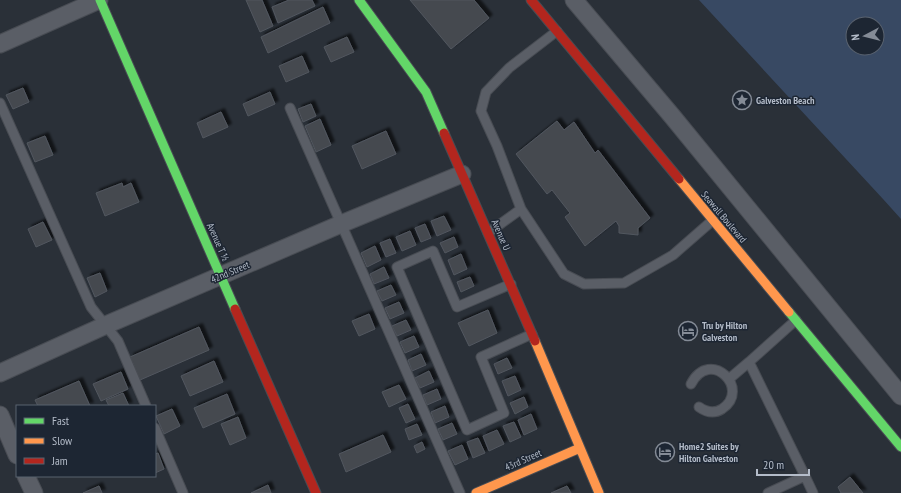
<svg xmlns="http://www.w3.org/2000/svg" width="901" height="493" font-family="'PT Sans Narrow',sans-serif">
<defs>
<filter id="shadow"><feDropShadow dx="3.5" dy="-3.5" stdDeviation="1" flood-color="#0009"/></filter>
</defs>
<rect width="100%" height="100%" fill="#2a3038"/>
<path fill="#384963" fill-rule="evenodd" d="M 699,0 L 901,0 L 901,219 L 883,199 ZM 853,24 L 877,24 L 877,48 L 853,48 Z"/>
<path fill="#444950" stroke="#52575f" filter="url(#shadow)" d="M 246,0 L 262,0 L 273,26 L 260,32 Z
M 289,0 L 312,0 L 315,6 L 278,23 L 272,7 Z
M 410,0 L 474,0 L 489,18 L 451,49 Z
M 323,7 L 330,23 L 268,53 L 261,37 Z
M 347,37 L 354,52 L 331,62 L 324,47 Z
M 302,56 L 309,72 L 286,82 L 279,66 Z
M 23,88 L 29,102 L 13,109 L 6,95 Z
M 270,92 L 275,104 L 248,116 L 243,104 Z
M 311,104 L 316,116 L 303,122 L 298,109 Z
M 221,112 L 228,127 L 203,138 L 197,123 Z
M 320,119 L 331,145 L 316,152 L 305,126 Z
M 557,121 L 564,130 L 574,122 L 595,153 L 598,150 L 650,218 L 638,228 L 638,235 L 619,233 L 619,226 L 616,221 L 585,246 L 565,217 L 570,213 L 552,190 L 547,194 L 516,154 Z
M 386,131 L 396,154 L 362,169 L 352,146 Z
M 45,136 L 53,155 L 35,162 L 27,143 Z
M 122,183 L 123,187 L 131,183 L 139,202 L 105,216 L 96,193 Z
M 444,216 L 451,230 L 437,236 L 431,221 Z
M 43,222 L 52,240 L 36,247 L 28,229 Z
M 425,224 L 431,238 L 421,242 L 415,228 Z
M 410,231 L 416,245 L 402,251 L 396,237 Z
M 454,237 L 458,247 L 445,253 L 440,243 Z
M 390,239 L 396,253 L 386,257 L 380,243 Z
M 375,246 L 381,260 L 367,267 L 361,253 Z
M 461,254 L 467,269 L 454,275 L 448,260 Z
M 384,267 L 389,278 L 374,284 L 370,274 Z
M 100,273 L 107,291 L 95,297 L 87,278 Z
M 470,277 L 474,286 L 461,292 L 457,282 Z
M 391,285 L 396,295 L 382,301 L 377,291 Z
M 399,302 L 404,313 L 390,319 L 385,308 Z
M 488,310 L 497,333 L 469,346 L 458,323 Z
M 369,314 L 375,329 L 359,336 L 352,321 Z
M 406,320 L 411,330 L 397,336 L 392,326 Z
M 199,327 L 209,350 L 140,380 L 130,357 Z
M 414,336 L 419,347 L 405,353 L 400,342 Z
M 421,354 L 426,365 L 412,371 L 408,360 Z
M 507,358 L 512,368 L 498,374 L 494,364 Z
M 214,361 L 223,382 L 190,396 L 181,376 Z
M 429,371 L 434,382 L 420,388 L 415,378 Z
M 121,372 L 128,389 L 101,401 L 93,384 Z
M 515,376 L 521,390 L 508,396 L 502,381 Z
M 79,381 L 90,406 L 38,406 L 35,400 Z
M 399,385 L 406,399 L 389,407 L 382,392 Z
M 437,389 L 441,399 L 427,405 L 423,395 Z
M 123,393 L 129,406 L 109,406 L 106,400 Z
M 227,394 L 235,414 L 203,428 L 194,408 Z
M 524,397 L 528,407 L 515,414 L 510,403 Z
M 408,404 L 415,419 L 406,423 L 399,408 Z
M 445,406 L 449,417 L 435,423 L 431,412 Z
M 172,409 L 180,426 L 164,434 L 156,416 Z
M 531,414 L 537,429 L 524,435 L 518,420 Z
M 238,417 L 246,438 L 230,445 L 221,424 Z
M 514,422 L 521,437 L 510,442 L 503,426 Z
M 452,423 L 457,434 L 443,440 L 438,429 Z
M 417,424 L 422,435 L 409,440 L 405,429 Z
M 497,430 L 504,444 L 489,451 L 483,436 Z
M 383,435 L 391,452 L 346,472 L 339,454 Z
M 478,438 L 485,453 L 473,458 L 467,442 Z
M 422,442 L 425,449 L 417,453 L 414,446 Z
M 462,445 L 468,459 L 455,465 L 448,451 Z
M 158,453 L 164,469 L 155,473 L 155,454 Z
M 850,477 L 863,493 L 841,493 L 838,487 Z
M 268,485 L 271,493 L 251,493 Z
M 99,486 L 102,493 L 83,493 Z
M 567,486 L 571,493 L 551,493 Z"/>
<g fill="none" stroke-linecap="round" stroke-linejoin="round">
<g stroke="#484c53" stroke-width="11">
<path id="lane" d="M 557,31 L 509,68 L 486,92 L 481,111 L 497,146 L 521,209 L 564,274 L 584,284 L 624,283 L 673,255 L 713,220
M 0,103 L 91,307 L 118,341 L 146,406
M 290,108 L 460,493
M 488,233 L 521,209
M 511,284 L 457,307 L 433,251 L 397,267 L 467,430 L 504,413 L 481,357 L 532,334
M 729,379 L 749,362
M 691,384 C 710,347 752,389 722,409 C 714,414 706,412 699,407
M 155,428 L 183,493
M 805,476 L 813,493
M 768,493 L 805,476 L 749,362 L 796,320"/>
</g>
<g stroke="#484c53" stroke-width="19">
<path id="street" d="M 574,0 L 672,116 L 901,396
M 0,44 L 99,0
M 0,373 L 106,325 L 341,224 L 462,174
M 0,415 L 17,455
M 26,476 L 34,493"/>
</g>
<g stroke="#484c53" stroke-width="11">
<path id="fast" d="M 100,0 L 235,309
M 359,0 L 426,92 L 444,133
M 789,312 L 901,447"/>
</g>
<g stroke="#484c53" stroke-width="11">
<path id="slow" d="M 679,179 L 789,312
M 535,341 L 599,493
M 476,493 L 580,448"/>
</g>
<g stroke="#484c53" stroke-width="11">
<path id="jam" d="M 531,0 L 679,179
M 444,133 L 535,341
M 235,309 L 316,493"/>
</g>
<use href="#lane" stroke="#5a5e66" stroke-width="9"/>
<use href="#street" stroke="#5a5e66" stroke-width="17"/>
<use href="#fast" stroke="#63d668" stroke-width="9"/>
<use href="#slow" stroke="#ff974d" stroke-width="9"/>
<use href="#jam" stroke="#b3261e" stroke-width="9"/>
</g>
<defs>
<g id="sight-ring" transform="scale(1)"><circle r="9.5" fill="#1d2633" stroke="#848b96" stroke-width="1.5"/><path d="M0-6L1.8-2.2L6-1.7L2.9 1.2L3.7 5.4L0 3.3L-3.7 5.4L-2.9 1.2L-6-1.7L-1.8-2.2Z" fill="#848b96"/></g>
<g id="hotel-ring" transform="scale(1)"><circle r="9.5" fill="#1d2633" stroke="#848b96" stroke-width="1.5"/><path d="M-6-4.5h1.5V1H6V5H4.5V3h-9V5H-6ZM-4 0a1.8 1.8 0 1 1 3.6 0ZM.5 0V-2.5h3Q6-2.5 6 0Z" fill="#848b96"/></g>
</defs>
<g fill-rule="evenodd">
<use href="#sight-ring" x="742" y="100"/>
<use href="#hotel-ring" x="688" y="331"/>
<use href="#hotel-ring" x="665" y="452"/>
</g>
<g text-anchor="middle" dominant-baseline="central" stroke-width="3" stroke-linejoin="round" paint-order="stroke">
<g font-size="10" font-weight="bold" fill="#b4bcc9" stroke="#1d2633" text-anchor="start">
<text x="756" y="100">Galveston Beach</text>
<text x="702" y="325">Tru by Hilton<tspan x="702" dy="12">Galveston</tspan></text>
<text x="679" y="446">Home2 Suites by<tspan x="679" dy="12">Hilton Galveston</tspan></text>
</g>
<g font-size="10" fill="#b4bcc9" stroke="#1d2633">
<text transform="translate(724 217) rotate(50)">Seawall Boulevard</text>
<text transform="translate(501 235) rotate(66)">Avenue U</text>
<text transform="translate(218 242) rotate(66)">Avenue T ½</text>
<text transform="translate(230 272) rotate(-23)">42nd Street</text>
<text transform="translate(523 460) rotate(-24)">43rd Street</text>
</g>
</g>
<rect x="16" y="405" width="140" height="72" fill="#1d2633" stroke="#59626f"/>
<rect x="24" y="418" width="20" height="6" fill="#63d668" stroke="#59626f"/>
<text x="52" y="425" font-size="12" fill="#b4bcc9">Fast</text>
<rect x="24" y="438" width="20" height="6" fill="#ff974d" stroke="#59626f"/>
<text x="52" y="445" font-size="12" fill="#b4bcc9">Slow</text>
<rect x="24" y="458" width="20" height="6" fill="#b3261e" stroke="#59626f"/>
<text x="52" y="465" font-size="12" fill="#b4bcc9">Jam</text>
<g transform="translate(865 36) rotate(263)"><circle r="19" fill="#1d2633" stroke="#59626f"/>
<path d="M0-3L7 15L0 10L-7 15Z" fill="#848b96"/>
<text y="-6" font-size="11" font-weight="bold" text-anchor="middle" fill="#b4bcc9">N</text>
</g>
<path d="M757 469v6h52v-6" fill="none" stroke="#b4bcc9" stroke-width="2"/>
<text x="763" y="469" font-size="12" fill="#b4bcc9" stroke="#1d2633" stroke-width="3" paint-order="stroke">20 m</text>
</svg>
